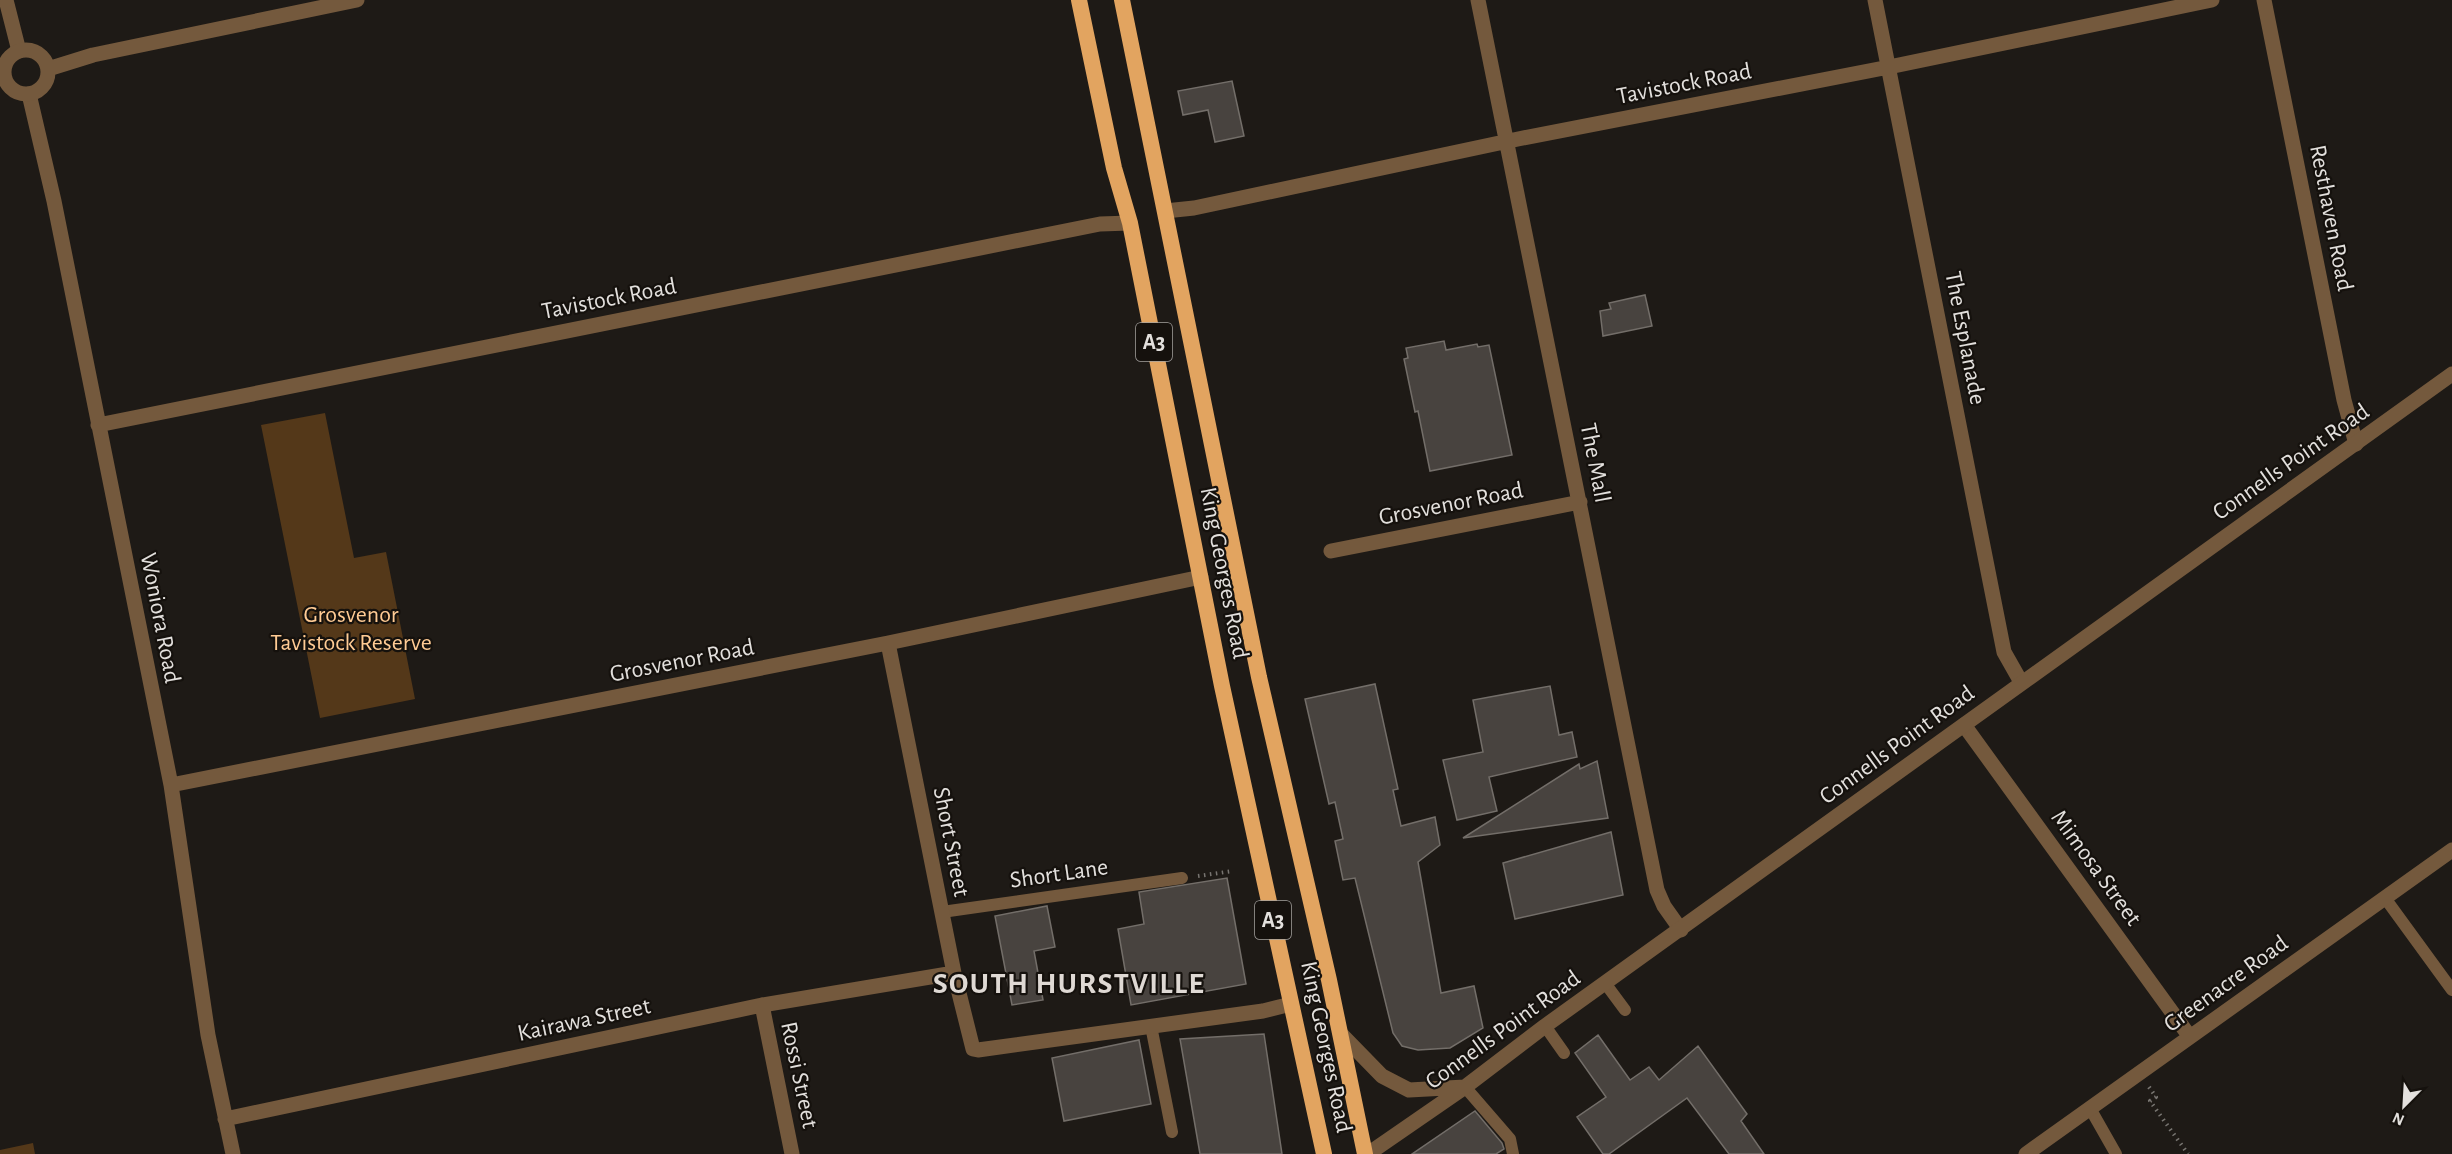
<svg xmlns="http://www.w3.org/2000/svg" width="2452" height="1154" font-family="'Alegreya Sans',sans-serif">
<rect width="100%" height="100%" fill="#1e1a16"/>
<path fill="#543819" d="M 325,413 L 354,558 L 386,552 L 415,699 L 320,718 L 261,425 Z
M 33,1143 L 35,1154 L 0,1154 L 0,1150 Z"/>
<path fill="#48433f" stroke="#736e69" stroke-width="1.5" d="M 1232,81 L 1244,136 L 1215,142 L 1208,110 L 1183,115 L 1178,91 Z
M 1645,295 L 1652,326 L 1603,336 L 1600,311 L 1611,309 L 1609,303 Z
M 1444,341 L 1446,350 L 1477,344 L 1478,347 L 1489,345 L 1512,455 L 1430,471 L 1418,411 L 1415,412 L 1404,359 L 1408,358 L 1406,348 Z
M 1375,684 L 1398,789 L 1393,790 L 1401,826 L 1435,817 L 1440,845 L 1418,862 L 1441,993 L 1474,986 L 1483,1028 L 1450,1048 L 1418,1050 L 1402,1046 L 1393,1033 L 1355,878 L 1343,880 L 1335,841 L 1343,839 L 1335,802 L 1329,804 L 1305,699 Z
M 1550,686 L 1559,735 L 1572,732 L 1577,757 L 1489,777 L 1497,811 L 1457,820 L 1443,760 L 1483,752 L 1473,700 Z
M 1597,761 L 1608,818 L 1463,838 L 1579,764 L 1580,769 Z
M 1611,832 L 1623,895 L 1515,919 L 1503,863 Z
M 1227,878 L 1246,984 L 1131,1005 L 1118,929 L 1144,924 L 1139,892 Z
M 1047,906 L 1055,947 L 1034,951 L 1043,1000 L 1012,1005 L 995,916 Z
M 1264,1034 L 1282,1154 L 1200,1154 L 1180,1039 Z
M 1598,1035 L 1630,1080 L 1649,1067 L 1659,1080 L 1698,1046 L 1747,1114 L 1741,1121 L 1764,1154 L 1729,1154 L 1687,1098 L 1609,1154 L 1603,1154 L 1577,1117 L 1606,1097 L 1575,1053 Z
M 1139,1040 L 1151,1104 L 1064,1121 L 1052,1058 Z
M 1475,1111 L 1502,1143 L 1504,1149 L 1496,1154 L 1412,1154 Z"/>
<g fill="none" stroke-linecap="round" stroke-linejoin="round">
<path stroke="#787571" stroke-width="4" stroke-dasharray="1.5 4.5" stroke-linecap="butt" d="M 1198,876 L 1233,871
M 2149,1087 L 2156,1097 L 2150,1101 L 2188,1154"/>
<path stroke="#74593d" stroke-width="12" d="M 2385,898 L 2452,990
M 942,912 L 1182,878
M 1605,983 L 1625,1010
M 1151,1026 L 1172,1132
M 1545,1026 L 1564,1053
M 1465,1087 L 1510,1139 L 1513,1154
M 2091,1110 L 2116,1154"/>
<path stroke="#74593d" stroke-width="15" d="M 6,0 L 19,51
M 1478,0 L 1657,890 L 1664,906 L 1681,930
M 1875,0 L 2004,652 L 2021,682
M 2264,0 L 2344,400 L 2356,444
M 29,94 L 54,201 L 171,785 L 208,1035 L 233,1154
M 1165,211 L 1194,208 L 1518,139 L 1889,67 L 2212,0
M 98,425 L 1100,224 L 1130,223
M 1331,551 L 1580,502
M 888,643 L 954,973 L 973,1049 L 978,1050 L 1263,1011 L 1291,1004
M 1964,725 L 2190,1037
M 171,785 L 888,643 L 1201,577
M 762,1005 L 792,1154
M 225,1119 L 762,1005 L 954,973
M 2026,1154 L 2452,850"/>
<path stroke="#74593d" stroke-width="15" d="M4 72a22 22 0 1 1 44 0a22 22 0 1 1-44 0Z
M 48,69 L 93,55 L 357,0
M 1341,1034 L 1382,1076 L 1409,1090 L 1465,1087
M 1368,1154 L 1465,1087 L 1545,1026 L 2452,374"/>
<path stroke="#e2a460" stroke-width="16" d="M 1079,0 L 1114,168 L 1130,223 L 1222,686 L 1324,1154
M 1122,0 L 1259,677 L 1329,980 L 1365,1154"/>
</g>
<g text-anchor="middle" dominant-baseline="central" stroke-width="4.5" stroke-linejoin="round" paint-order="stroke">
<g fill="#15110d" stroke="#a5a29f" stroke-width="1.5">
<rect x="1136" y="323" width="36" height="38" rx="4.5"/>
<rect x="1255" y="901" width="36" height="38" rx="4.5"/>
</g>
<g font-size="22" font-weight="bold" fill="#e3e0dd">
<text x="1154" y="342">A3</text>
<text x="1273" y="920">A3</text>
</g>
<g font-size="24" fill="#e3e0dd" stroke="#15110d">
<text transform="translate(1684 84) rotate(-11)">Tavistock Road</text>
<text transform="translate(2331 218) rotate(79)">Resthaven Road</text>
<text transform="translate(609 299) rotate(-11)">Tavistock Road</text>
<text transform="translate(1965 338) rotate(79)">The Esplanade</text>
<text transform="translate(2291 462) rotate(-35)">Connells Point Road</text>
<text transform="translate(1595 463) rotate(79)">The Mall</text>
<text transform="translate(1451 504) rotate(-11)">Grosvenor Road</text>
<text transform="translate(1224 573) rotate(79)">King Georges Road</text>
<text transform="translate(160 618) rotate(79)">Woniora Road</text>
<text transform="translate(682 661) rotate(-11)">Grosvenor Road</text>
<text transform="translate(1897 745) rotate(-36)">Connells Point Road</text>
<text transform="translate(951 842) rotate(79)">Short Street</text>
<text transform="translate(2096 868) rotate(54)">Mimosa Street</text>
<text transform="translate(1059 874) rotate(-8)">Short Lane</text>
<text transform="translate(2226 984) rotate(-36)">Greenacre Road</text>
<text transform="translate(584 1020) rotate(-12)">Kairawa Street</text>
<text transform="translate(1503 1030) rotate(-36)">Connells Point Road</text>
<text transform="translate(1326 1047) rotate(78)">King Georges Road</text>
<text transform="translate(799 1075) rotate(78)">Rossi Street</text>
</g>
<g font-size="24" fill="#ffcb94" stroke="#15110d">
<text x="351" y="615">Grosvenor<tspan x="351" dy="28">Tavistock Reserve</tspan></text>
</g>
<g font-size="30" font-weight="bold" letter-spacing="1.5" fill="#dfd9d4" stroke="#15110d">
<text x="1069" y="984">SOUTH HURSTVILLE</text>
</g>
</g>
<g transform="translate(2404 1106) rotate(204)" stroke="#15110d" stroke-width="4.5" paint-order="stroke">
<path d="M0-4.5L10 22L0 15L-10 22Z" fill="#e3e0dd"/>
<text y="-9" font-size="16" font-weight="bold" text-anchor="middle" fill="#e3e0dd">N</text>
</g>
</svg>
